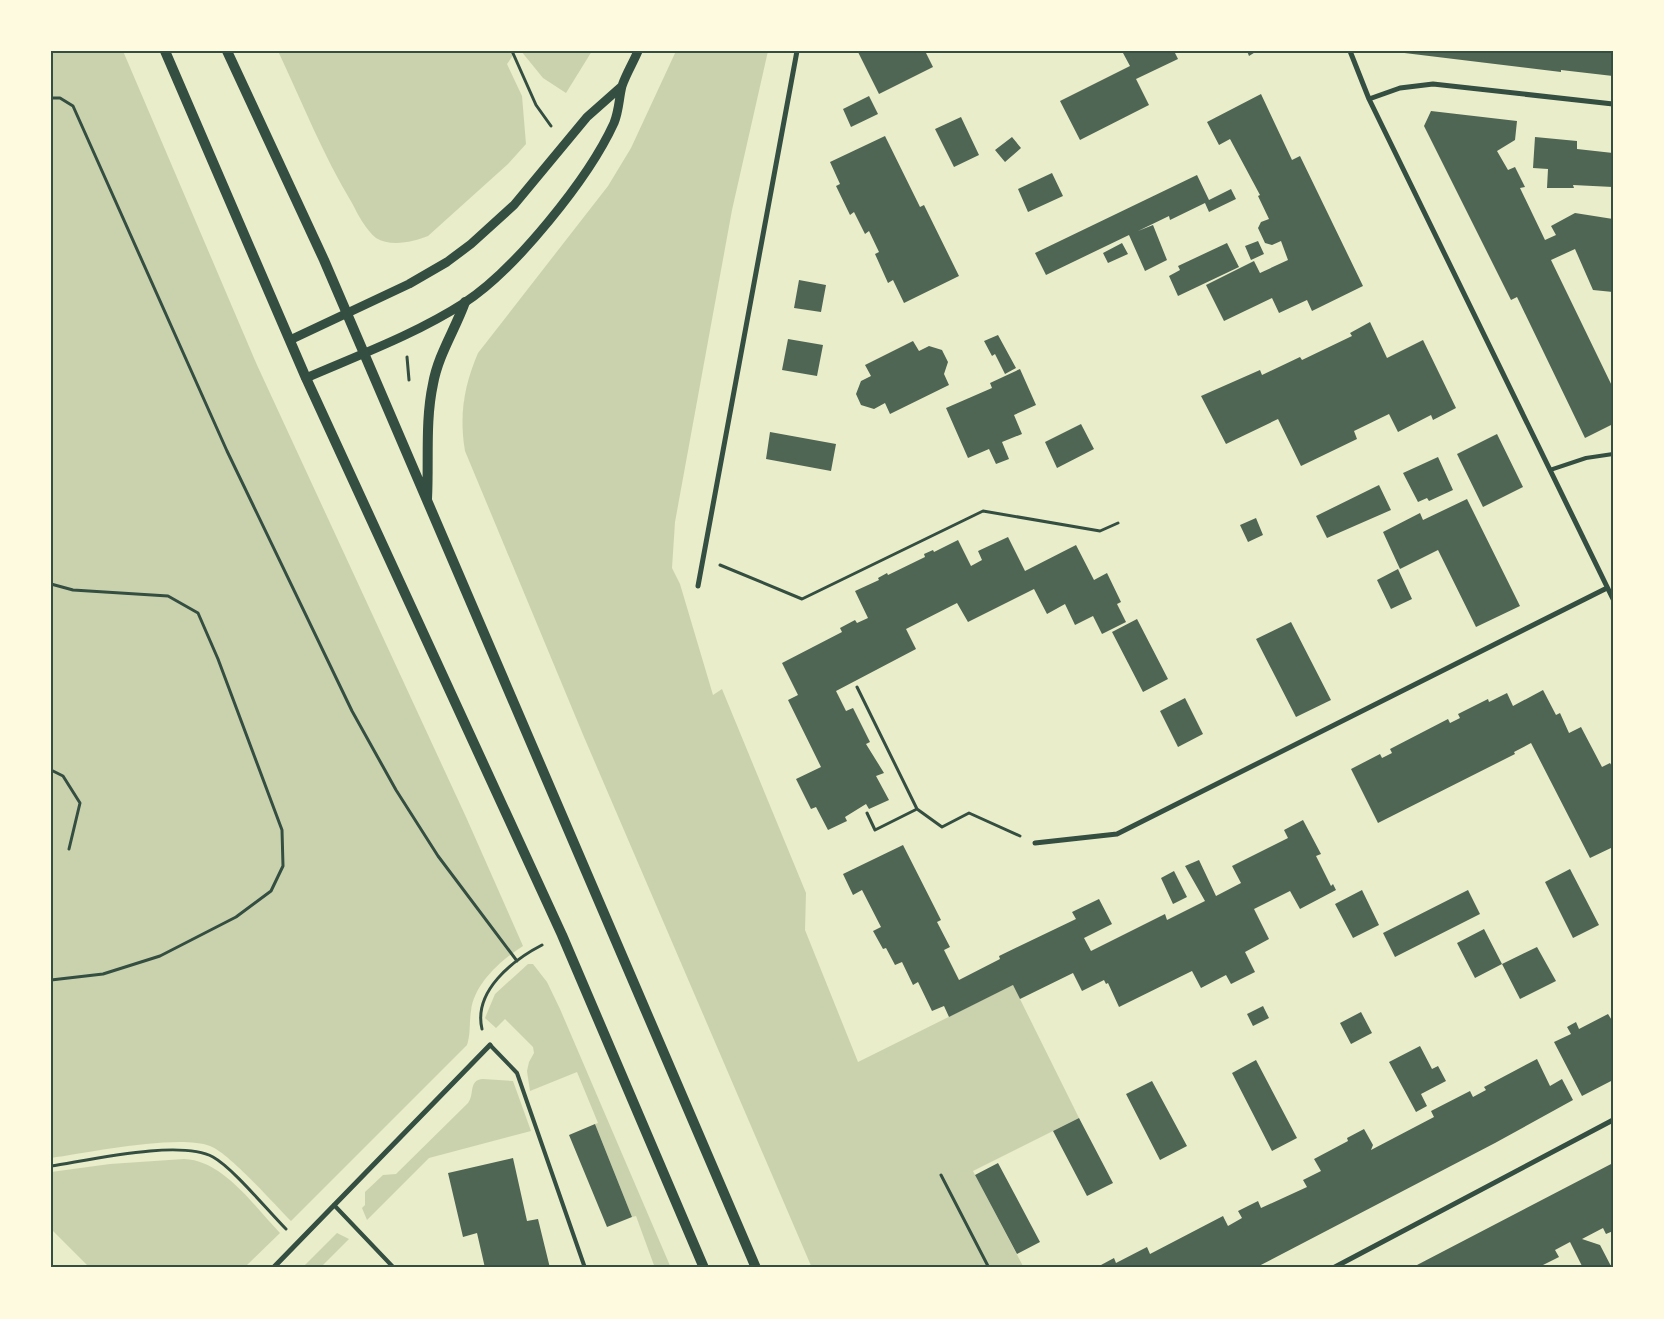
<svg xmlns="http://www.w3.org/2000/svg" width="1664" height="1319" font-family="'Space Grotesk',sans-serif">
<rect width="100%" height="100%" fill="#e9edc9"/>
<path fill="#cad2ad" d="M 51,51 L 123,51 L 257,365 L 466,817 L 523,946 C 501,960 474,984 471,1011 C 469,1023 471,1033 467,1045 L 291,1221 C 274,1204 229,1153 210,1146 C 177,1134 88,1153 51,1158 Z
M 278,51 L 516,51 L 507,64 L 522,96 L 526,144 L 508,164 L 428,236 C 414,242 390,247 376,238 C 366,230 358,215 352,203 C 323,155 302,102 278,51 Z
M 521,51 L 592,51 L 566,93 L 543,78 Z
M 676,51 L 768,51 L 732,210 L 675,522 L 672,568 L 680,584 L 713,695 L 722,689 L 806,893 L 805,930 L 858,1062 L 1013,985 L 1079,1118 L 973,1171 L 1024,1268 L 812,1268 L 584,737 L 465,451 C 459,415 464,386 478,353 L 608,186 L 631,148 Z
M 528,964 L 533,964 L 547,982 L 560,1009 L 671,1268 L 655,1268 L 636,1216 L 632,1217 L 595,1124 L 598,1123 L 577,1072 L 530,1091 L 527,1071 L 529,1062 L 534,1053 L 533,1047 L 505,1019 L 496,1028 L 485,1018 L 495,994 Z
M 483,1079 L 513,1081 L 531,1131 L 429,1158 L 367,1220 L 362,1208 L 365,1205 L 365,1192 L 383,1175 L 396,1174 L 468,1103 C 475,1094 468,1080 483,1079 Z
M 184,1159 C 223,1160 254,1206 280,1233 L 244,1268 L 90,1268 L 51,1229 L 51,1172 L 110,1164 Z
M 337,1233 L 349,1239 L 320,1268 L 302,1268 Z"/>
<path fill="#4f6655" d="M 925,51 L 933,67 L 879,94 L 858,52 Z
M 1126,51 L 1174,51 L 1178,59 L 1136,79 L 1149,105 L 1080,140 L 1060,101 L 1130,66 L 1123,53 Z
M 1247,51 L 1257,51 L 1249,56 Z
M 1388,51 L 1613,51 L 1613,76 L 1561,70 L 1561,72 Z
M 1261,94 L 1292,160 L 1300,156 L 1363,286 L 1312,311 L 1307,300 L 1279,313 L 1272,298 L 1224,321 L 1206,285 L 1254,261 L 1260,273 L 1288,260 L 1281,241 L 1272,245 L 1265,243 L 1258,228 L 1261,222 L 1269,219 L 1258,196 L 1260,195 L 1230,139 L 1219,145 L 1207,122 Z
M 869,96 L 878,114 L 851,127 L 843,109 Z
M 1431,111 L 1517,121 L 1515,140 L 1497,151 L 1508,170 L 1515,167 L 1525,187 L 1520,188 L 1545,240 L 1556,235 L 1551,226 L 1575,213 L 1613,219 L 1613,292 L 1593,290 L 1575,249 L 1551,260 L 1613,388 L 1613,424 L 1585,438 L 1517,297 L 1511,300 L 1424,126 Z
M 961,117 L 979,155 L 954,167 L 935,129 Z
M 885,136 L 920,207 L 924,205 L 959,276 L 904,303 L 893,280 L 888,283 L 875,254 L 879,252 L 869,231 L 865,234 L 854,212 L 850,215 L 836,186 L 840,184 L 830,162 Z
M 1012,137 L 1021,148 L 1005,162 L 995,150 Z
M 1535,137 L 1577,141 L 1577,149 L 1613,153 L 1613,187 L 1573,185 L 1574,188 L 1547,188 L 1548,169 L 1533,168 Z
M 1052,173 L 1063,196 L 1028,212 L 1018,189 Z
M 1197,175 L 1209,200 L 1231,189 L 1236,199 L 1209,212 L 1205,203 L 1170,220 L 1169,216 L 1138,231 L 1153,225 L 1167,260 L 1145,271 L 1129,235 L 1046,275 L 1035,253 Z
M 1258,241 L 1264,254 L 1251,260 L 1245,246 Z
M 1122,243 L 1128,254 L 1108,263 L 1103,253 Z
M 1227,243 L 1239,267 L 1178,296 L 1169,276 L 1180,270 L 1178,266 Z
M 799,280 L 826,285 L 821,312 L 794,308 Z
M 1370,322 L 1387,358 L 1423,340 L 1456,408 L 1433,420 L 1431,415 L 1398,432 L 1389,414 L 1354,431 L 1357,439 L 1301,466 L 1278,419 L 1226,444 L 1201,396 L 1260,370 L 1262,375 L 1300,357 L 1302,360 L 1352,336 L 1350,333 Z
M 998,335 L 1016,368 L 1005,374 L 995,354 L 992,356 L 984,341 Z
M 788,339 L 823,345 L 817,376 L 782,370 Z
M 913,341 L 919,351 L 929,346 L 942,350 L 948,362 L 944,374 L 949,385 L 890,414 L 885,403 L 874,409 L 861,405 L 856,394 L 861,381 L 871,376 L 865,365 Z
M 1020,369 L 1036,405 L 1014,415 L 1022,434 L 1002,442 L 1009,459 L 996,464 L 989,449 L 968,458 L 946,408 L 992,388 L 990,383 Z
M 1081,424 L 1094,449 L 1057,468 L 1045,442 Z
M 770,432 L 836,444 L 831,471 L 766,459 Z
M 1497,434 L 1523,487 L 1483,507 L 1457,454 Z
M 1438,457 L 1453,490 L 1429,501 L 1427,498 L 1418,502 L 1403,473 Z
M 1379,485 L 1391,510 L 1327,538 L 1316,516 Z
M 1467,499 L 1520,606 L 1476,627 L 1438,550 L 1400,569 L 1383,532 L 1420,513 L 1423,520 Z
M 1256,518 L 1263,535 L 1248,542 L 1240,525 Z
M 1008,537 L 1025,571 L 1076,545 L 1094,580 L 1107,573 L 1121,602 L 1117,604 L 1126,622 L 1102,634 L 1093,616 L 1075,625 L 1065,604 L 1047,614 L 1034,589 L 968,622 L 957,603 L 906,629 L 916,649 L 836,691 L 846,711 L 853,708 L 870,742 L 866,744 L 884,773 L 876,776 L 889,800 L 869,809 L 866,804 L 845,817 L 847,821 L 828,830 L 816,807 L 811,809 L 796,779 L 821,767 L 788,700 L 798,695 L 782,663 L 842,632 L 840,628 L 855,620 L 857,623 L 868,618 L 855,591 L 879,580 L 878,578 L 887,573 L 888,575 L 925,557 L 924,554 L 933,550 L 934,552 L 958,540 L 971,566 L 982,560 L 978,551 Z
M 1398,569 L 1412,599 L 1391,609 L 1377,580 Z
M 1137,619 L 1168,679 L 1143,692 L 1112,632 Z
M 1291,622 L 1331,700 L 1296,717 L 1256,639 Z
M 1543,690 L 1556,715 L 1560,713 L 1569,733 L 1581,727 L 1602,767 L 1610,763 L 1613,768 L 1613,847 L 1590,858 L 1531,743 L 1514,752 L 1515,754 L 1378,823 L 1351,769 L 1380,754 L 1382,758 L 1392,753 L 1390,749 L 1448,719 L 1450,723 L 1460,718 L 1458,714 L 1488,699 L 1489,702 L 1507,693 L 1513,706 Z
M 1185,698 L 1203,734 L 1178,747 L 1160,711 Z
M 1303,820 L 1321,854 L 1316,856 L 1331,886 L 1333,884 L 1336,890 L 1300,909 L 1290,891 L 1254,909 L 1269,939 L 1245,952 L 1255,972 L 1231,984 L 1226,975 L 1201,988 L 1192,971 L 1119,1007 L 1108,983 L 1106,984 L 1104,980 L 1082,991 L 1073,973 L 1020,999 L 1013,985 L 949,1017 L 944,1006 L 932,1011 L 918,982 L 913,985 L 902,962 L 895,965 L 886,948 L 883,949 L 873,931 L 881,927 L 862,890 L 853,895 L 843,874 L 903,845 L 941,920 L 937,922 L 950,947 L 944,950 L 959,980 L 1000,959 L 999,956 L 1076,919 L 1072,912 L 1099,899 L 1112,924 L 1084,938 L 1091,951 L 1165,914 L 1167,920 L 1205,901 L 1185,866 L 1199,860 L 1216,896 L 1241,883 L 1232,866 L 1288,838 L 1284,830 Z
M 1570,869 L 1599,925 L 1573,938 L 1545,882 Z
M 1174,871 L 1187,897 L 1173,904 L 1161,878 Z
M 1362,890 L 1379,925 L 1353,938 L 1335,904 Z
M 1468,890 L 1480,914 L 1395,957 L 1383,933 Z
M 1484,929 L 1502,964 L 1475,978 L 1457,943 Z
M 1537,947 L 1556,981 L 1520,999 L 1502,964 Z
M 1263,1006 L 1269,1018 L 1253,1026 L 1247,1014 Z
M 1361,1012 L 1372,1033 L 1351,1044 L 1340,1023 Z
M 1608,1014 L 1613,1022 L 1613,1080 L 1582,1096 L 1554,1042 L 1571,1034 L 1567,1027 L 1576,1022 L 1579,1029 Z
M 1420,1046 L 1432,1069 L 1438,1066 L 1446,1081 L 1421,1094 L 1427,1106 L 1416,1112 L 1389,1062 Z
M 1537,1059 L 1550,1086 L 1562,1079 L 1573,1100 L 1495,1143 L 1255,1268 L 1103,1268 L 1101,1265 L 1114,1258 L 1116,1263 L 1147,1247 L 1150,1254 L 1223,1216 L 1228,1226 L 1242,1218 L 1238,1211 L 1258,1201 L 1261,1208 L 1307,1187 L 1303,1180 L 1321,1171 L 1314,1159 L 1348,1141 L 1347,1138 L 1364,1129 L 1373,1145 L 1371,1150 L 1434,1117 L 1431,1111 L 1470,1091 L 1473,1097 L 1486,1090 L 1484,1087 Z
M 1256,1060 L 1297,1138 L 1272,1151 L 1232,1073 Z
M 1152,1081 L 1187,1146 L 1160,1160 L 1126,1094 Z
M 1079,1118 L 1113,1183 L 1087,1196 L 1053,1131 Z
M 595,1124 L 632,1217 L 607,1227 L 569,1135 Z
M 513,1158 L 527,1221 L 538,1219 L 550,1268 L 485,1268 L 477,1233 L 463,1237 L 448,1173 Z
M 998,1163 L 1040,1242 L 1017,1254 L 975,1175 Z
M 1613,1163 L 1613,1231 L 1606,1234 L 1603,1228 L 1582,1239 L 1600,1245 L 1612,1268 L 1583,1268 L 1570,1242 L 1555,1250 L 1559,1257 L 1537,1268 L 1419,1268 L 1417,1265 Z"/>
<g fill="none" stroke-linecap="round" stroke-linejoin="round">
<path stroke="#344e41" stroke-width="3" d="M 512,51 L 536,105 L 551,126
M 51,98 L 60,98 L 73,106 L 227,451 L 352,711 L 396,790 L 438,856 L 517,961
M 407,357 L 409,380
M 720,565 L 802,599 L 983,511 L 1100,531 L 1118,523
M 51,584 L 73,590 L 168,596 L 198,613 L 218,659 L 282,830 L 283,866 L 271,891 L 236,917 L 160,956 L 103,974 L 51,980
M 857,687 L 917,809 L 942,827 L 969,813 L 1020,836
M 51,770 L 63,776 L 80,803 L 69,849
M 867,813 L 875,830 L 917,809
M 482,1029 C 473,991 513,960 542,945
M 51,1166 C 90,1160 180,1139 213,1157 C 233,1168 268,1211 286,1229
M 941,1175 L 989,1268"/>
<path stroke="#344e41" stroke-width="4" d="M 1550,470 L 1586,458 L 1613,454
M 490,1045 L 517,1073 L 585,1268
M 334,1205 L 394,1268"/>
<path stroke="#344e41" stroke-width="5" d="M 1350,51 L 1369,99 L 1613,599
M 1369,99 L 1400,88 L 1433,84 L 1613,104
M 698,586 L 797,51
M 1035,843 L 1117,834 L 1607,588
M 273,1268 L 490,1045
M 1333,1268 L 1613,1120"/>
<path stroke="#344e41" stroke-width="9" d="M 290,340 L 409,284 L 447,262 L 471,244 L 514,205 L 587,117 L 622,86
M 306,378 C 359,355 416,334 464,303 C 515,270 589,178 614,123 C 619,111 619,98 622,86 C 626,74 633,63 638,51"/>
<path stroke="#344e41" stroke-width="10" d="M 165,51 L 306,378 L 562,935 L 704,1268
M 227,51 L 324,260 L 756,1268
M 427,499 C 429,461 425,421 433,384 C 438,355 455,330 465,302"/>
</g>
<rect width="1664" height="1319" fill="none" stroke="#fefae0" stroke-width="105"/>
<rect x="52" y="52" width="1560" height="1214" fill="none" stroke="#344e41" stroke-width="2"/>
</svg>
